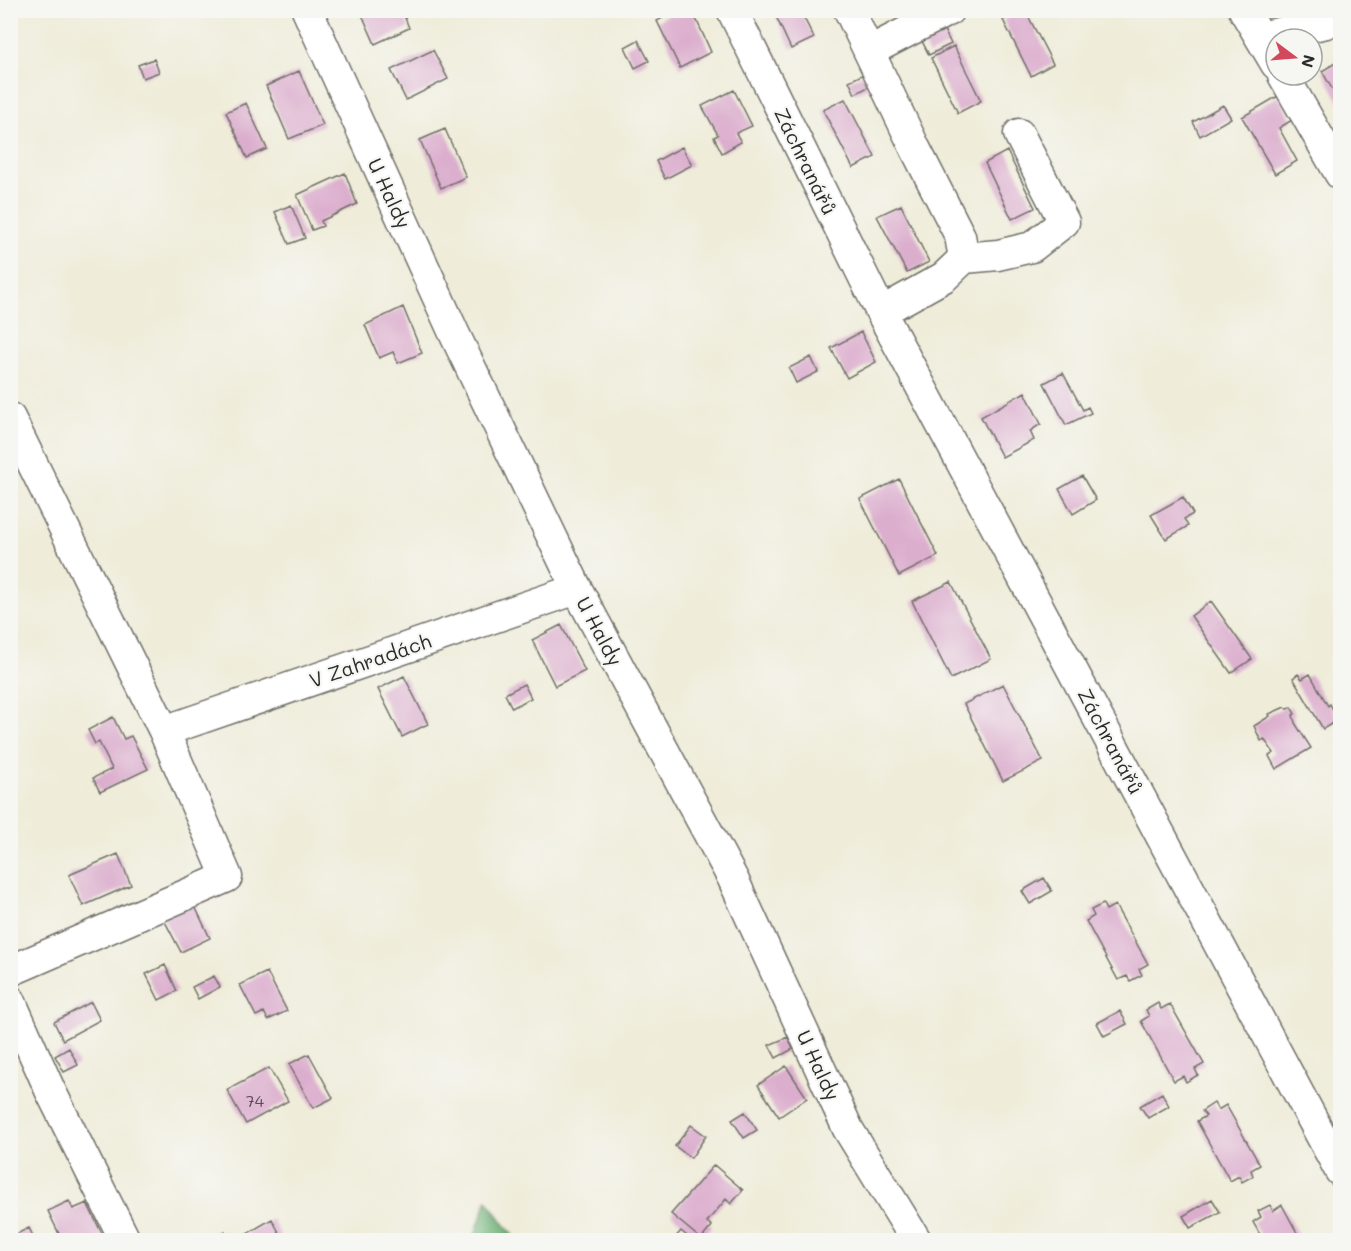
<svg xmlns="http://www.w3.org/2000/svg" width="1351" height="1251" font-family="Mali,sans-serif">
<rect width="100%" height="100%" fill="#f6f6f2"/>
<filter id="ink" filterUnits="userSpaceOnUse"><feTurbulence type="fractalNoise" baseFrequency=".0167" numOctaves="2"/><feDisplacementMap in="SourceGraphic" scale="12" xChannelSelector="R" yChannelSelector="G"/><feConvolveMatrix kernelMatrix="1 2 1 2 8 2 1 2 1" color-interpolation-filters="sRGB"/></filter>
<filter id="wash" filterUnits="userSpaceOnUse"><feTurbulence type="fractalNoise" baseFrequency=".008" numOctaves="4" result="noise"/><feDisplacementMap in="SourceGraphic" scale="24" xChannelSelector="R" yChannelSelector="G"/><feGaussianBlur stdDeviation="1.35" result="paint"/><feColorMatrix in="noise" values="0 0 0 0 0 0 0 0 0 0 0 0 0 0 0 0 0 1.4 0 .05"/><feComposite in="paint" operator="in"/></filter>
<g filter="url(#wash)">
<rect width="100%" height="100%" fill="#efecd9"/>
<path fill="#6cb074" stroke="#4c6e50" stroke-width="1.5" d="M 487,1200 L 516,1240 L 473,1240 Z"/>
<g id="blocks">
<path fill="#dcaece" d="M 360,10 L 402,10 L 409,28 L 375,44 Z
M 677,10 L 692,10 L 711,52 L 680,68 L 657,21 Z
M 773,10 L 800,10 L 814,38 L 791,49 Z
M 1022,10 L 1025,10 L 1053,64 L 1031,76 L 1003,20 Z
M 941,24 L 951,44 L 929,55 L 919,35 Z
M 638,40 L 649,61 L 635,68 L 625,47 Z
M 954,46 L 981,101 L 958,113 L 931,58 Z
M 433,50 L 448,79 L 406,100 L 391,70 Z
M 154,59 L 159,72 L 143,78 L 138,65 Z
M 1340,60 L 1340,103 L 1322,71 Z
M 299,71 L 323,125 L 289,139 L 266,86 Z
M 864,74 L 870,86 L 855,94 L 849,81 Z
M 734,90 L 752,126 L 736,133 L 741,142 L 722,153 L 714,137 L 718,135 L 702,106 Z
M 1278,96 L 1292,120 L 1279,128 L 1297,161 L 1275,174 L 1242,117 Z
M 845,99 L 875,157 L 853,168 L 823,110 Z
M 246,103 L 267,149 L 247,158 L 226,112 Z
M 1223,105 L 1231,118 L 1200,136 L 1193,122 Z
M 445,129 L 466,177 L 441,188 L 420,140 Z
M 682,147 L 692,165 L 665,179 L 656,161 Z
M 1007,151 L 1035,208 L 1012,219 L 985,163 Z
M 345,173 L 357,204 L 321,221 L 323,226 L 312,230 L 297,195 Z
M 291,205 L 305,238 L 289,244 L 275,212 Z
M 901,205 L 929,262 L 907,273 L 877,216 Z
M 403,307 L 422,353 L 398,363 L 393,352 L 379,358 L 365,325 Z
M 861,332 L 876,362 L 847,378 L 831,348 Z
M 811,357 L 818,372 L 796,383 L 789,368 Z
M 1063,373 L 1083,410 L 1088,407 L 1091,413 L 1066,425 L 1044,383 Z
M 1025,392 L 1041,424 L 1030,431 L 1034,440 L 1002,457 L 981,417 Z
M 1082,476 L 1096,500 L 1073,514 L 1059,489 Z
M 899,479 L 938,556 L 899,576 L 860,499 Z
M 1183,497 L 1193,514 L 1184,519 L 1188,526 L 1166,539 L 1151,515 Z
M 951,582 L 991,659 L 951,679 L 912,601 Z
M 1211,601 L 1252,659 L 1231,673 L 1191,616 Z
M 561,625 L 585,671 L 555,686 L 532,640 Z
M 1298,674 L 1302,679 L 1310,674 L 1328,706 L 1330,704 L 1338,720 L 1323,729 L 1293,678 Z
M 404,676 L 428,724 L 402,737 L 378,689 Z
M 524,684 L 531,698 L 512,708 L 505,694 Z
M 1003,684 L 1043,761 L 1003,781 L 964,704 Z
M 1285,707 L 1287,709 L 1291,707 L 1295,714 L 1293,715 L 1295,723 L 1311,748 L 1276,769 L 1269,756 L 1274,753 L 1264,739 L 1261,741 L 1254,726 L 1270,716 L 1269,714 Z
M 113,717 L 124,739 L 131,736 L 148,769 L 100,792 L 93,778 L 112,769 L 99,742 L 95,744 L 88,730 Z
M 118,854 L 131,885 L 83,906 L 69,875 Z
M 1044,878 L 1052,891 L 1030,904 L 1022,891 Z
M 191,898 L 210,938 L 181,952 L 161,914 Z
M 1103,904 L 1106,910 L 1115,905 L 1148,964 L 1139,969 L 1142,975 L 1130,981 L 1127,976 L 1118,980 L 1086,921 L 1094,916 L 1091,910 Z
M 165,965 L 177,991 L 159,1000 L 146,974 Z
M 267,972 L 287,1011 L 268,1020 L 264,1012 L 256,1016 L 240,985 Z
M 214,976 L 220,987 L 198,999 L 192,987 Z
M 91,1002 L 100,1020 L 63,1040 L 54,1022 Z
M 1158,1003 L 1161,1009 L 1170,1004 L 1204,1064 L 1195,1069 L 1198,1075 L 1186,1082 L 1183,1076 L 1174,1081 L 1141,1021 L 1149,1016 L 1146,1010 Z
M 1120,1011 L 1127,1024 L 1104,1036 L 1097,1023 Z
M 788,1037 L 793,1049 L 776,1058 L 769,1045 Z
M 69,1048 L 78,1065 L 64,1072 L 55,1056 Z
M 309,1054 L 333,1098 L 313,1108 L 289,1064 Z
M 786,1066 L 807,1098 L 779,1117 L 758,1085 Z
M 269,1068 L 288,1101 L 246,1124 L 227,1090 Z
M 1162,1093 L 1169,1106 L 1148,1118 L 1140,1106 Z
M 1214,1103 L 1218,1110 L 1226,1105 L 1260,1165 L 1251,1170 L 1253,1176 L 1242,1182 L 1239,1176 L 1230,1181 L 1197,1121 L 1206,1116 L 1202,1111 Z
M 745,1112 L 757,1130 L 744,1138 L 732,1120 Z
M 691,1125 L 706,1136 L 691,1158 L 675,1146 Z
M 714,1165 L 743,1190 L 731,1204 L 726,1199 L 707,1222 L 712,1226 L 701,1239 L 671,1214 Z
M 1212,1199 L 1220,1212 L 1190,1228 L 1183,1216 Z
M 69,1201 L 73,1209 L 87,1203 L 103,1236 L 94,1240 L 62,1240 L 48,1211 Z
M 1270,1205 L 1273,1211 L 1282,1205 L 1301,1240 L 1263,1240 L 1253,1222 L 1261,1217 L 1258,1211 Z
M 272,1219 L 283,1240 L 245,1240 L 243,1236 Z
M 29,1228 L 35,1240 L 12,1240 L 10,1237 Z
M 681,1231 L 692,1240 L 673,1240 Z
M 225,1232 L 230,1240 L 209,1240 Z"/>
</g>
</g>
<g filter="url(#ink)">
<use href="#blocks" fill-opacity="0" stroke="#706f68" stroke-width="1.5"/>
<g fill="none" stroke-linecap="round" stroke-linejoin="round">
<g stroke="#706f68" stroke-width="33">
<path id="minor" d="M 307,10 L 454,333 L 577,589 L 733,879 L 848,1129 L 916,1240
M 732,10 L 881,312 L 1340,1171
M 849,10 L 915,148 L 960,236 L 964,258 L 944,277 L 881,312
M 1244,10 L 1276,64
M 1260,37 L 1326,23 L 1340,15
M 870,51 L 949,10
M 1283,75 L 1340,174
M 964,258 L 998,255 L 1032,247 L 1064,222 L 1019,134
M 10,418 L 164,731 L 227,877 L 10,971
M 164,731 L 577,589
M 10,1000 L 50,1090 L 125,1240"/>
</g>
<use href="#minor" stroke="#fff" stroke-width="30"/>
</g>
</g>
<g text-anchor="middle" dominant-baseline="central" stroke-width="4.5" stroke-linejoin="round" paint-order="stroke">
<g font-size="16" fill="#574c54">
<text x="255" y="1100">74</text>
</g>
<g font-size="20" fill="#2b2b2b" stroke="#f6f6f2">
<text transform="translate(806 161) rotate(64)">Záchranářů</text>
<text transform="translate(390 193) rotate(65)">U Haldy</text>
<text transform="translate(600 631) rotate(62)">U Haldy</text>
<text transform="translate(370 660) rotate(-19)">V Zahradách</text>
<text transform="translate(1111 741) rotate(62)">Záchranářů</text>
<text transform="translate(819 1065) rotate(65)">U Haldy</text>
</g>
</g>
<rect width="1351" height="1251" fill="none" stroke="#f6f6f2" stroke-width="36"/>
<g transform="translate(1294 57) rotate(106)"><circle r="28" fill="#f6f6f2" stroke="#a5a5a2" stroke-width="1.5"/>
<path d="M0-4.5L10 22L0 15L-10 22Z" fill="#d1495b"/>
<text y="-9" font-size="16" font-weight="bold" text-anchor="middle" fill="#2b2b2b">N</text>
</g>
</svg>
